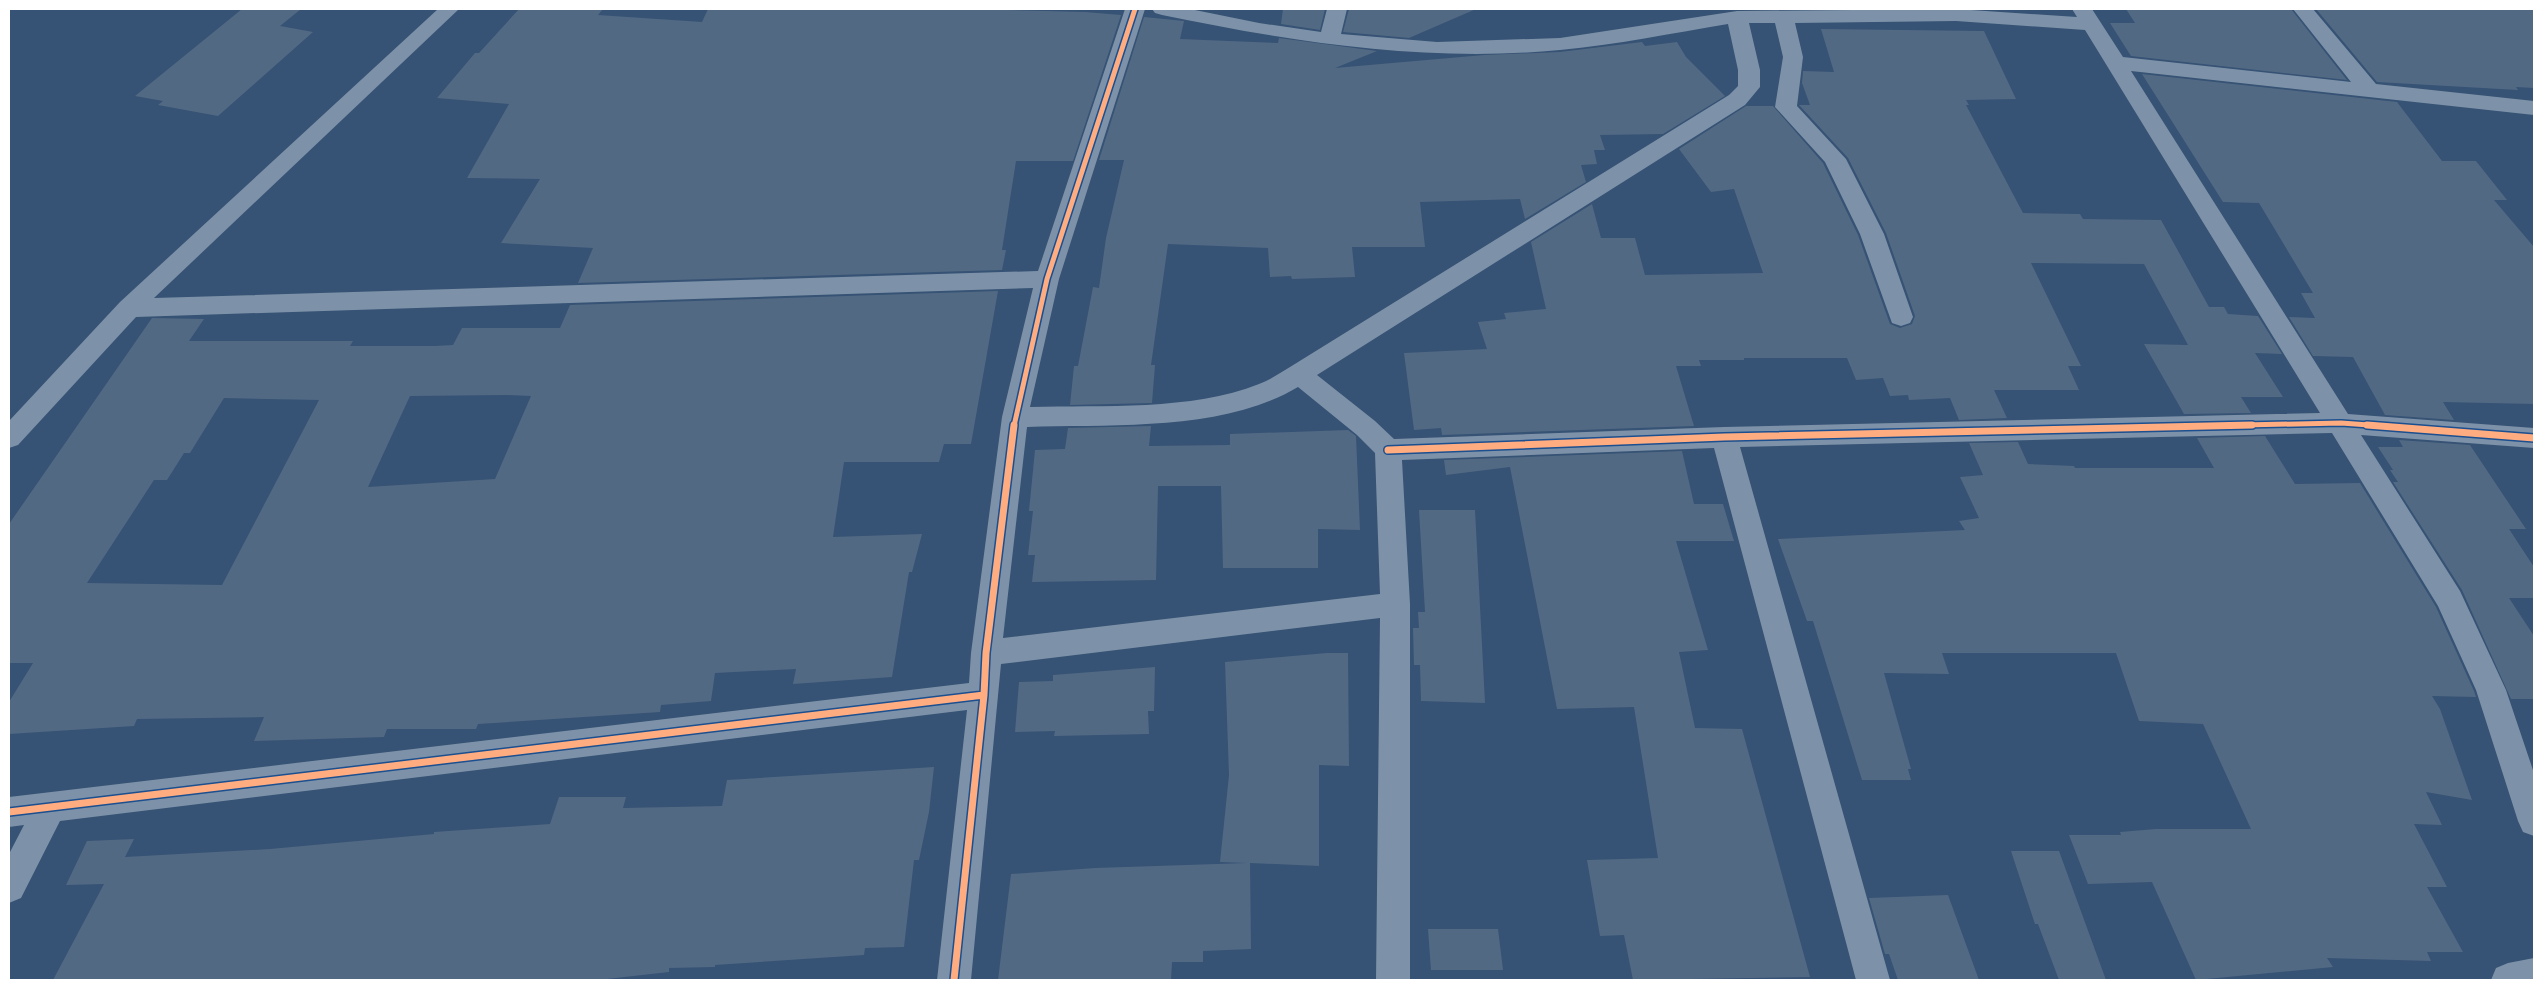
<svg xmlns="http://www.w3.org/2000/svg" width="2543" height="989" font-family="'Public Sans',sans-serif">
<rect width="100%" height="100%" fill="#365274"/>
<path fill="#526984" fill-rule="evenodd" d="M 242,9 L 301,9 L 280,26 L 313,32 L 218,116 L 158,105 L 163,101 L 135,96 Z
M 519,9 L 603,9 L 598,15 L 702,22 L 708,9 L 965,9 L 1085,12 L 1121,15 L 1073,161 L 1016,161 L 1002,250 L 1006,250 L 1002,270 L 578,283 L 593,248 L 501,243 L 540,179 L 467,178 L 509,104 L 437,98 L 475,53 L 479,53 Z
M 1283,9 L 1325,9 L 1320,30 L 1281,24 Z
M 1349,9 L 1476,9 L 1409,38 L 1343,32 Z
M 2126,9 L 2291,9 L 2347,80 L 2131,56 L 2110,23 L 2135,23 Z
M 2316,9 L 2534,9 L 2534,88 L 2516,87 L 2518,90 L 2377,82 Z
M 1144,17 L 1184,21 L 1180,39 L 1278,43 L 1279,38 L 1377,51 L 1335,68 L 1484,55 L 1560,52 L 1642,42 L 1645,46 L 1677,42 L 1686,57 L 1725,96 L 1663,134 L 1600,135 L 1605,150 L 1594,150 L 1597,164 L 1581,165 L 1586,182 L 1525,219 L 1520,199 L 1420,202 L 1425,247 L 1352,247 L 1355,277 L 1292,279 L 1291,276 L 1270,277 L 1268,248 L 1168,244 L 1151,365 L 1155,365 L 1152,403 L 1070,405 L 1074,366 L 1078,366 L 1093,287 L 1099,288 L 1106,238 L 1124,160 L 1099,160 Z
M 1821,29 L 1984,31 L 2016,99 L 1966,100 L 1969,105 L 1966,105 L 2023,213 L 2080,214 L 2083,219 L 2161,220 L 2209,307 L 2224,307 L 2228,314 L 2258,316 L 2282,354 L 2255,353 L 2283,397 L 2241,397 L 2251,413 L 2184,414 L 2144,344 L 2188,345 L 2144,264 L 2031,263 L 2081,366 L 2068,366 L 2079,390 L 1994,390 L 2007,418 L 1959,420 L 1950,398 L 1909,400 L 1908,395 L 1890,396 L 1883,378 L 1856,380 L 1847,358 L 1744,358 L 1744,360 L 1699,360 L 1701,366 L 1676,366 L 1694,426 L 1442,435 L 1441,428 L 1414,430 L 1404,353 L 1487,349 L 1478,322 L 1506,319 L 1504,313 L 1546,309 L 1531,242 L 1592,204 L 1601,238 L 1635,238 L 1645,275 L 1763,273 L 1734,189 L 1711,192 L 1679,149 L 1746,106 L 1773,106 L 1823,163 L 1858,235 L 1890,324 L 1900,328 L 1912,324 L 1915,316 L 1886,233 L 1848,158 L 1799,105 L 1810,105 L 1802,83 L 1803,71 L 1834,72 Z
M 2142,74 L 2397,102 L 2442,161 L 2476,161 L 2507,200 L 2494,200 L 2534,247 L 2534,404 L 2443,402 L 2454,420 L 2385,415 L 2353,357 L 2313,356 L 2289,317 L 2315,318 L 2301,293 L 2313,293 L 2259,203 L 2223,202 Z
M 998,291 L 971,444 L 944,444 L 939,462 L 844,462 L 833,537 L 922,534 L 912,572 L 909,572 L 892,677 L 793,684 L 796,669 L 715,673 L 711,701 L 661,705 L 660,712 L 478,724 L 476,729 L 387,729 L 384,737 L 254,741 L 264,717 L 137,719 L 134,726 L 9,734 L 9,702 L 33,663 L 9,663 L 9,524 L 152,318 L 204,319 L 189,341 L 353,341 L 350,346 L 435,346 L 453,345 L 462,328 L 560,328 L 570,305 ZM 506,395 L 531,396 L 495,479 L 368,487 L 410,396 ZM 224,398 L 319,400 L 222,585 L 87,583 L 154,480 L 167,480 L 184,453 L 190,453 Z
M 1151,426 L 1149,446 L 1230,445 L 1230,434 L 1348,430 L 1356,436 L 1360,530 L 1318,529 L 1318,568 L 1223,568 L 1221,486 L 1158,486 L 1156,580 L 1032,582 L 1035,555 L 1028,555 L 1033,511 L 1029,511 L 1035,450 L 1065,449 L 1068,428 Z
M 2265,436 L 2295,484 L 2360,483 L 2436,607 L 2474,691 L 2476,697 L 2432,696 L 2440,709 L 2472,800 L 2426,792 L 2442,825 L 2414,824 L 2447,887 L 2427,887 L 2463,952 L 2427,952 L 2431,961 L 2327,958 L 2333,967 L 2196,980 L 2152,882 L 2088,884 L 2069,835 L 2121,835 L 2120,832 L 2156,829 L 2251,829 L 2203,724 L 2139,721 L 2116,653 L 1942,653 L 1949,674 L 1884,673 L 1911,769 L 1908,769 L 1911,780 L 1862,780 L 1813,621 L 1807,621 L 1778,539 L 1965,530 L 1959,521 L 1979,518 L 1960,477 L 1983,475 L 1969,443 L 2018,442 L 2028,464 L 2074,466 L 2075,468 L 2214,468 L 2197,438 Z
M 2399,440 L 2470,445 L 2526,529 L 2509,529 L 2534,567 L 2534,598 L 2509,598 L 2534,636 L 2534,699 L 2511,699 L 2462,590 L 2393,482 L 2398,482 L 2390,470 L 2393,470 L 2378,447 L 2403,447 Z
M 1682,451 L 1694,504 L 1723,504 L 1734,541 L 1676,541 L 1708,650 L 1679,652 L 1695,728 L 1742,729 L 1810,977 L 1633,980 L 1624,935 L 1600,936 L 1587,860 L 1658,858 L 1634,707 L 1557,709 L 1510,467 L 1446,475 L 1444,460 Z
M 1419,510 L 1475,510 L 1485,703 L 1421,701 L 1420,665 L 1414,665 L 1413,628 L 1419,628 L 1418,612 L 1425,612 Z
M 1327,653 L 1348,653 L 1349,766 L 1319,765 L 1319,866 L 1250,863 L 1251,949 L 1203,951 L 1203,962 L 1172,962 L 1171,980 L 998,980 L 1011,874 L 1095,868 L 1247,863 L 1220,862 L 1229,775 L 1225,662 Z
M 1155,667 L 1154,711 L 1148,711 L 1149,734 L 1054,736 L 1055,731 L 1015,732 L 1019,682 L 1053,681 L 1053,675 Z
M 934,767 L 929,812 L 919,860 L 914,860 L 904,947 L 865,948 L 864,955 L 715,965 L 715,967 L 669,968 L 669,972 L 598,980 L 53,980 L 104,884 L 66,885 L 87,841 L 134,839 L 125,857 L 270,849 L 434,834 L 434,832 L 550,824 L 559,797 L 626,797 L 623,808 L 722,806 L 727,780 Z
M 2011,851 L 2059,851 L 2106,980 L 2059,980 L 2038,924 L 2035,924 Z
M 1948,895 L 1979,980 L 1898,980 L 1889,954 L 1885,954 L 1869,898 Z
M 1428,929 L 1498,929 L 1503,970 L 1431,970 Z"/>
<g fill="none" stroke-linecap="round" stroke-linejoin="round">
<path fill="#7d92a8" fill-rule="evenodd" d="M 438,9 L 459,9 L 154,298 L 1038,271 L 1125,9 L 1145,9 L 1059,279 L 1030,407 C 1103,405 1191,411 1259,384 C 1270,380 1280,373 1290,367 L 1729,95 L 1738,86 L 1738,70 L 1728,24 C 1673,33 1616,45 1560,50 C 1426,63 1293,42 1162,15 L 1155,13 L 1152,9 L 1190,9 L 1259,23 L 1321,32 L 1327,9 L 1347,9 L 1341,34 L 1437,42 L 1560,38 L 1737,11 L 1956,9 L 2077,17 L 2072,9 L 2092,9 L 2123,57 L 2351,82 L 2293,9 L 2313,9 L 2376,84 L 2534,101 L 2534,115 L 2131,71 L 2348,414 L 2534,428 L 2534,448 L 2361,435 L 2460,591 L 2506,690 L 2534,773 L 2534,836 L 2523,832 L 2518,821 L 2476,690 L 2438,606 L 2332,433 L 1740,447 L 1890,980 L 1856,980 L 1714,448 L 1402,460 L 1410,604 L 1410,980 L 1376,980 L 1380,618 L 1001,664 L 971,980 L 937,980 L 967,710 L 60,821 L 21,898 L 9,903 L 9,854 L 24,825 L 9,827 L 9,797 L 969,683 L 971,653 L 1002,417 L 1033,288 L 136,317 L 18,445 L 9,448 L 9,421 L 120,302 ZM 1956,21 L 2085,30 L 2320,413 L 1724,427 L 1394,439 L 1375,421 L 1317,375 L 1745,105 L 1760,87 L 1760,70 L 1749,23 L 1775,23 L 1783,57 L 1775,107 L 1825,162 L 1860,234 L 1892,323 L 1901,326 L 1910,323 L 1913,317 L 1884,234 L 1846,159 L 1797,106 L 1803,57 L 1795,23 ZM 1298,387 L 1357,435 L 1375,453 L 1380,594 L 1003,638 L 1027,427 C 1112,424 1223,432 1298,387 Z
M 2534,958 L 2534,980 L 2491,980 L 2496,968 L 2508,963 Z"/>
<g stroke="#1b4f8f" stroke-width="8">
<path id="cycleway-far1" d="M 1014,426 L 1047,279 L 1135,9
M 2197,426 L 2341,423 L 2383,426"/>
</g>
<g stroke="#1b4f8f" stroke-width="10">
<path id="cycleway" d="M 2367,425 L 2534,438
M 1388,450 L 1724,437 L 2252,425
M 9,812 L 984,695
M 954,980 L 984,695 L 986,653 L 1014,425"/>
</g>
<use href="#cycleway-far1" stroke="#ffac80" stroke-width="5"/>
<use href="#cycleway" stroke="#ffac80" stroke-width="7"/>
</g>
<rect width="2543" height="989" fill="none" stroke="#ffffff" stroke-width="20"/>
</svg>
